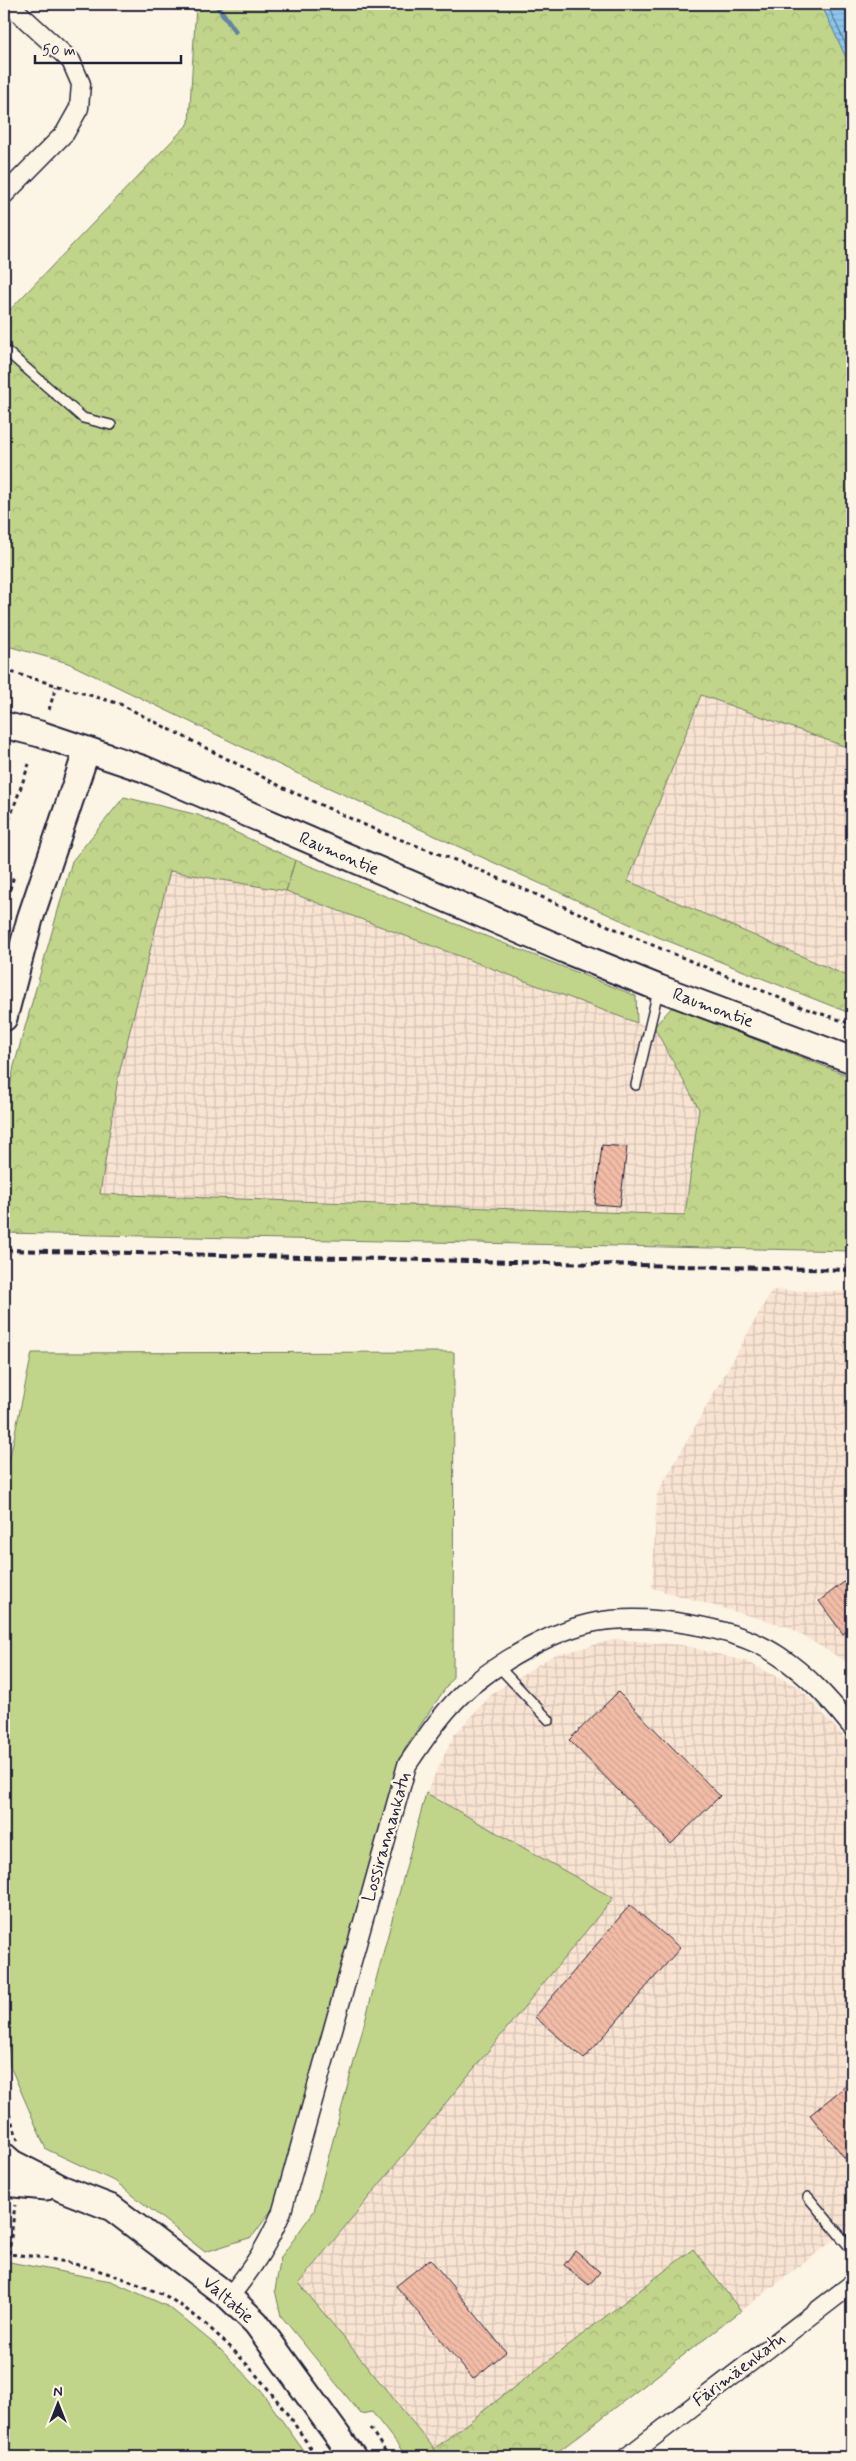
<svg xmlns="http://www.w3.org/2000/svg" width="856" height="2461" font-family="Mynerve,sans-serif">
<defs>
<pattern id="industrial-grid" width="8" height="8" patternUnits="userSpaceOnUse" patternTransform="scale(1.25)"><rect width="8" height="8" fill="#f9e4d2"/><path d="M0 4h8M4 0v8" fill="none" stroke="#d5c3b5"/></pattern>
<pattern id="forest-crowns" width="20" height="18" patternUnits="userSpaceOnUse" patternTransform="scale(1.25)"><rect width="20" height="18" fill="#c0d58a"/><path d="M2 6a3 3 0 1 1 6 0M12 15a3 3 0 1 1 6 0" fill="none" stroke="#a5b778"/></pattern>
<pattern id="water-rules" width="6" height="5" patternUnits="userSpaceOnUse" patternTransform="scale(1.25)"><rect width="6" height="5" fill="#8cc5eb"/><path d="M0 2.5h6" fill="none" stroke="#78a9ca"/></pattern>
<pattern id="building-back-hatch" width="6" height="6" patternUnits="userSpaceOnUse" patternTransform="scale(1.25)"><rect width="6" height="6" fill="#f2bca6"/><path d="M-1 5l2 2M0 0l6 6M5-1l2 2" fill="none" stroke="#cfa190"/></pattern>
</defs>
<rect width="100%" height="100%" fill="#fcf5e5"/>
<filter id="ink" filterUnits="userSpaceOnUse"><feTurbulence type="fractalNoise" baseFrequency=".02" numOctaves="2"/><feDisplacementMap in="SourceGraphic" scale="10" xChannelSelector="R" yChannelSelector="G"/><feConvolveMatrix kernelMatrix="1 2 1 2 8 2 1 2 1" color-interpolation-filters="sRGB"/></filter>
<g filter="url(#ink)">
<path fill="url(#industrial-grid)" d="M 701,694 L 852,749 L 852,978 L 628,881 Z
M 170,871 L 286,891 L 637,1023 L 654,1027 L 699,1109 L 685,1215 L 99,1194 L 118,1078 Z
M 772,1290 L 852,1292 L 852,1669 L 845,1661 L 788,1627 L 652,1588 L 657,1494 Z
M 616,1639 L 682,1645 L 745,1661 L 799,1687 L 852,1746 L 852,2226 L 551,2457 L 441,2457 L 299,2284 L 613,1898 L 426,1793 L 454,1735 L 494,1692 L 552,1656 Z"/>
<path fill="#c0d58a" stroke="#717c62" d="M 295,860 L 636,996 L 637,1023 L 286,891 Z
M 454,1352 L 453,1677 L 405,1748 L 281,2197 L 252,2237 L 205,2252 L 116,2182 L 46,2149 L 10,2066 L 4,1996 L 4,1485 L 32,1353 Z
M 426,1793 L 613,1898 L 299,2283 L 441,2457 L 407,2457 L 372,2412 L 361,2414 L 281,2316 L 275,2290 L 281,2257 L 314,2211 Z
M 4,2261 L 111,2281 L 169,2307 L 218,2347 L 261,2391 L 308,2457 L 4,2457 Z"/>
<path fill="url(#forest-crowns)" stroke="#717c62" d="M 196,4 L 821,4 L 852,70 L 852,749 L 701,695 L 628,881 L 852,978 L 852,1014 L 658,937 L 294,772 L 68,663 L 4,645 L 4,316 L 189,123 Z
M 124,797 L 198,815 L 295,860 L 286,891 L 170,871 L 118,1078 L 100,1194 L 685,1215 L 699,1109 L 654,1027 L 672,1007 L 852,1077 L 852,1251 L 4,1233 L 4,1121 L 14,1066 L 72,861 Z
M 693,2249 L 741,2311 L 551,2457 L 441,2457 L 434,2449 Z"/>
<path fill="url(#water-rules)" stroke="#6284a5" d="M 821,4 L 852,4 L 852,70 L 822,6 Z"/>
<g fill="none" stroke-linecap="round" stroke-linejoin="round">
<path stroke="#4c6381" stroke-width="1" d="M 827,4 L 852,58"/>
<path stroke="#6284a5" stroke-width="5.5" d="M 216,4 L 235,31"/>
</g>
<path fill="url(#building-back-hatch)" stroke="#22223b" d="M 602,1145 L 627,1147 L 620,1206 L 595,1204 Z
M 852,1576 L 852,1627 L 843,1634 L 819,1601 Z
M 618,1692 L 720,1796 L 671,1844 L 569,1740 Z
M 630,1905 L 680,1948 L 584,2059 L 535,2017 Z
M 852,2081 L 852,2167 L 810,2115 Z
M 575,2251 L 600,2272 L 589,2285 L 564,2265 Z
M 430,2259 L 506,2352 L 473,2379 L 396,2286 Z"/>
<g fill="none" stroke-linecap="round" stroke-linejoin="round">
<g stroke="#22223b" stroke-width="12">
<path id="lane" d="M 4,349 L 83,418 L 111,425
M 636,1085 L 658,991
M 498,1666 L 549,1720
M 808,2197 L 852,2250"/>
</g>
<g stroke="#22223b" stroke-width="21">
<path id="street" d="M 4,195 L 65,133 L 79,108 L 81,84 L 71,61 L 9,4
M 229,2297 C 252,2269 268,2245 282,2211 L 407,1765 C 426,1737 445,1708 471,1686 C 504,1659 554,1630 596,1622 C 648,1613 735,1626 779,1656 C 808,1675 830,1700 852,1727
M 627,2457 L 852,2284"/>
</g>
<g stroke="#22223b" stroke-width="29">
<path id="secondary" d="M 4,725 L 40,734 L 144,769 L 567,951 L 659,988 L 852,1060
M 4,1018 L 30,919 L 87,750
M 4,2156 L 12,2163 L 63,2189 L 112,2208 L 229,2297 L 256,2323 L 353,2457
M 4,2183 L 46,2187"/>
</g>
<path stroke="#22223b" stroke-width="3" stroke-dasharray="4 4" stroke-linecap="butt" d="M 4,670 L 120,704 L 286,789 L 378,831 L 468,865 L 657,947 L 804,1008 L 852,1024
M 49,710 L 56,686
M 4,835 L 29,764
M 4,877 L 13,879 L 4,908
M 4,2099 L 18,2140
M 4,2254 C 53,2256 102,2269 147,2288 C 156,2292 166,2295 174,2301 C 231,2338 281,2400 316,2457
M 9,2254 L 15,2205
M 370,2428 L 389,2457"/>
<use href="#lane" stroke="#fcf5e5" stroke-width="9"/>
<use href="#street" stroke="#fcf5e5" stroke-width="18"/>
<use href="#secondary" stroke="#fcf5e5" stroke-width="25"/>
<path stroke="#22223b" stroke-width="4" stroke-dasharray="8 4" stroke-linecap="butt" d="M 4,1250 L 852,1270"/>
</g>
</g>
<g text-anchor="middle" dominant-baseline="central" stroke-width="5" stroke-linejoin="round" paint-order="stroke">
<g font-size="18" fill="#22223b" stroke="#fcf5e5">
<text transform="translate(339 854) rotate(23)">Raumontie</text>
<text transform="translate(713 1008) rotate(20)">Raumontie</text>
<text transform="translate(387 1837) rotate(-74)">Lossirannankatu</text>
<text transform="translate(228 2300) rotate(41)">Valtatie</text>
<text transform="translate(739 2370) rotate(-37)">Färimäenkatu</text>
</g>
</g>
<rect width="856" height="2461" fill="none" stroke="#fcf5e5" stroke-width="20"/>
<rect x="10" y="10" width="836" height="2441" fill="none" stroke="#22223b" stroke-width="2" filter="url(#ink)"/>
<g transform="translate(58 2404)" stroke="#fcf5e5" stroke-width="4" paint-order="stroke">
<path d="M0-4L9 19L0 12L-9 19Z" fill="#22223b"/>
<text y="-8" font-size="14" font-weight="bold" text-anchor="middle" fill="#22223b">N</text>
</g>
<path d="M35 55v8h146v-8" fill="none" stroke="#22223b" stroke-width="2.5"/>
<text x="42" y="55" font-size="15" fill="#22223b" stroke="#fcf5e5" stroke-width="4" paint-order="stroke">50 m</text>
</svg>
